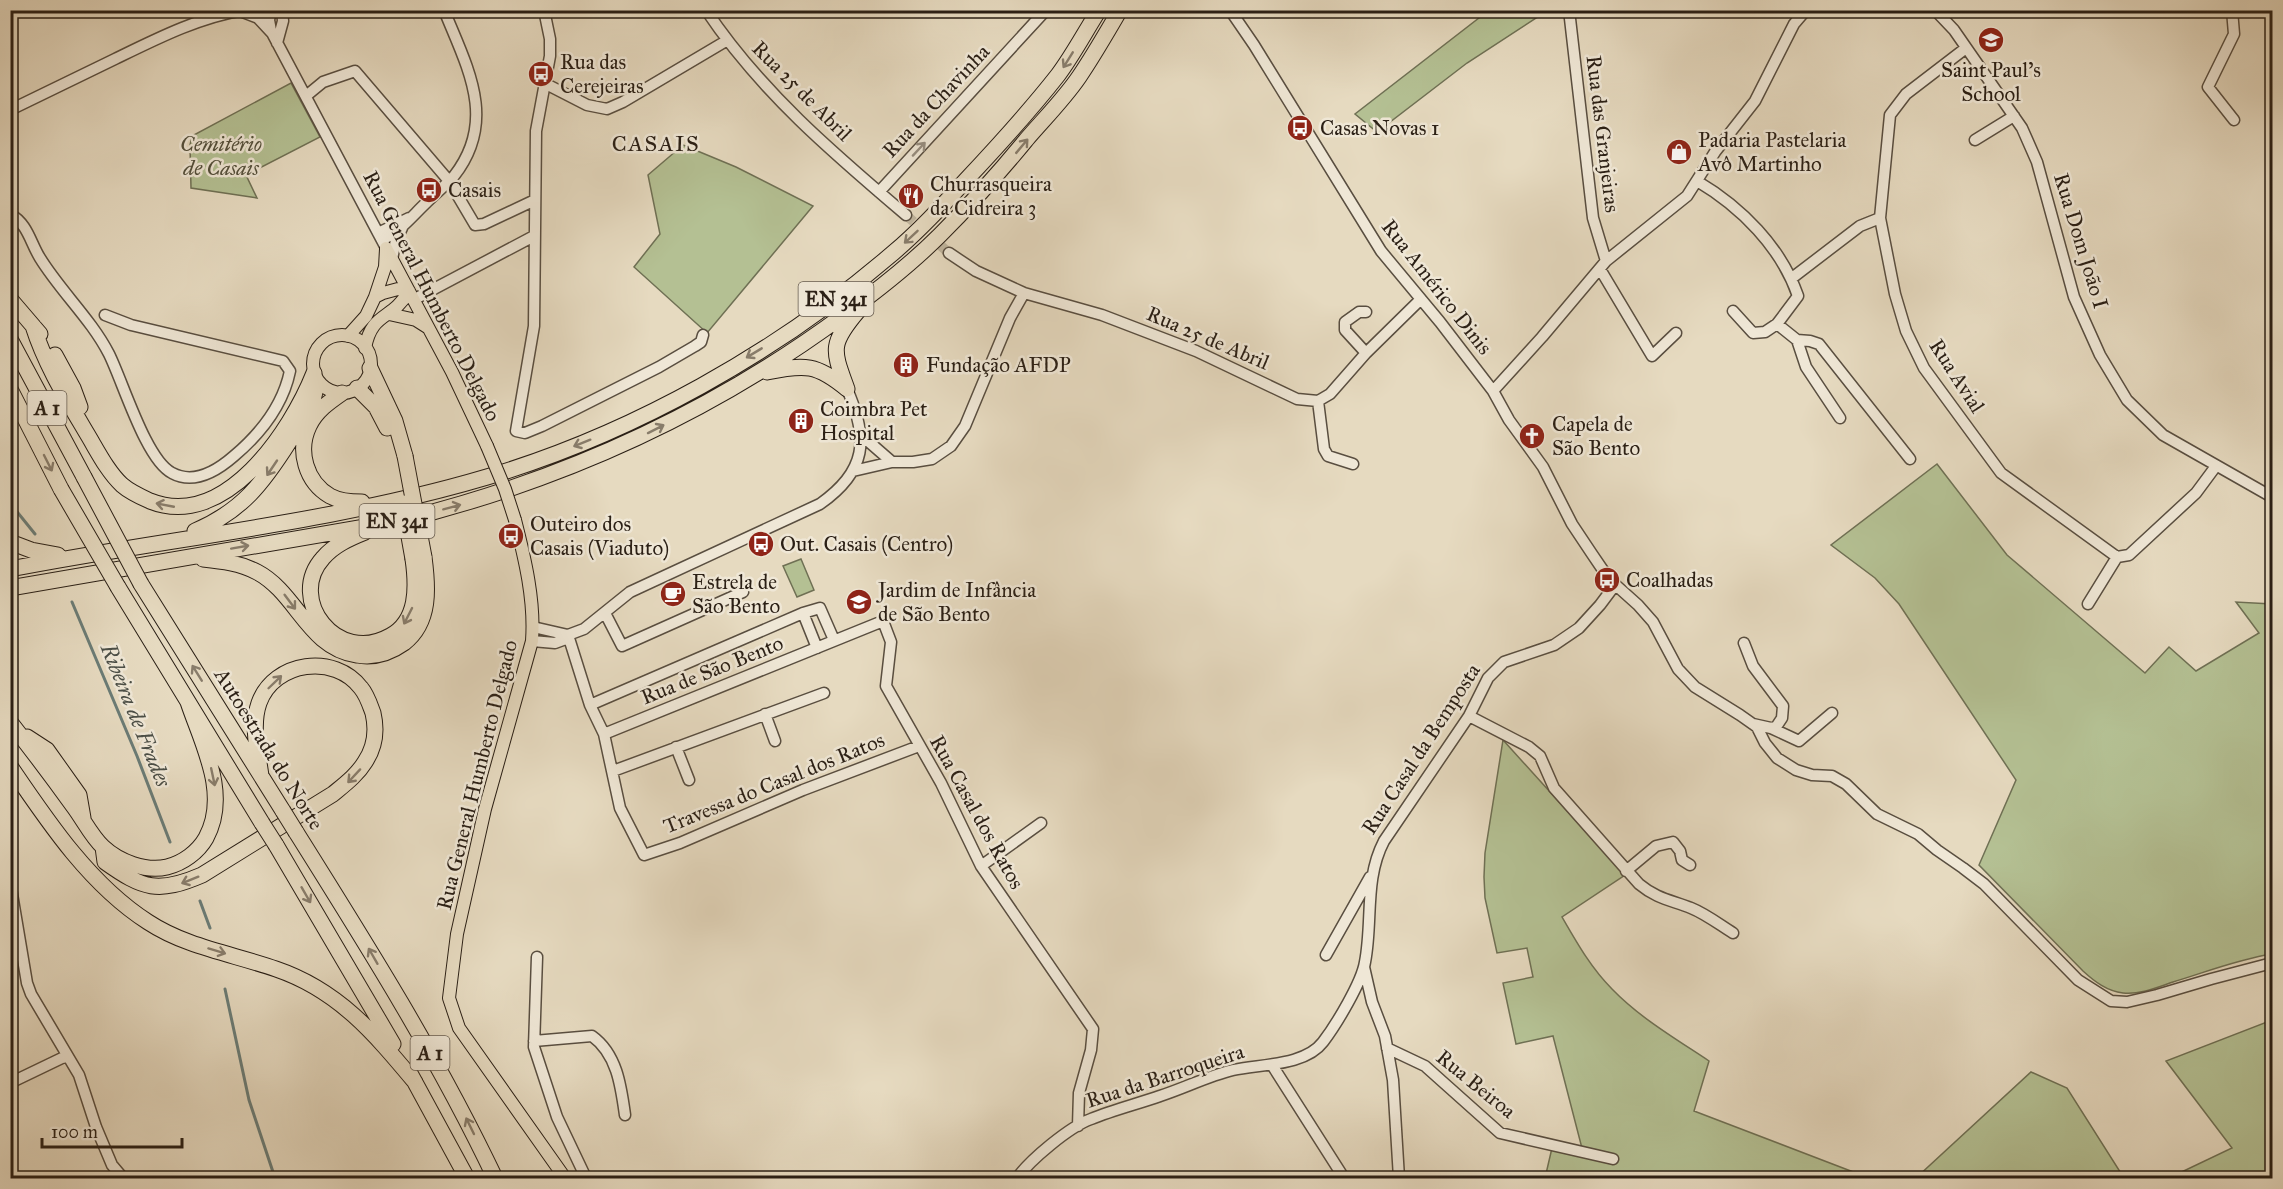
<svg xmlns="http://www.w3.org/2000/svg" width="2283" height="1189" font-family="'IM FELL Great Primer',serif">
<rect width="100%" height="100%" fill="#e6dac0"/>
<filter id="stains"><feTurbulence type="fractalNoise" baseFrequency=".00333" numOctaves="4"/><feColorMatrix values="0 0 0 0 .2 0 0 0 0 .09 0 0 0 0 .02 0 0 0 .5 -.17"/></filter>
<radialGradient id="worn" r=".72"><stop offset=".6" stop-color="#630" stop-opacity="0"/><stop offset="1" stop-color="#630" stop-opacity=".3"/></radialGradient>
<path fill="#b4c093" stroke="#6f7054" stroke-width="1.5" d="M 1488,11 L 1547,11 L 1467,63 L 1377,132 L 1355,114 Z
M 291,83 L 320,137 L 246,175 L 257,198 L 191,188 L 190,145 L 192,136 Z
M 683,145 L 736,167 L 813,206 L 707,333 L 634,267 L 660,234 L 648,175 Z
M 1937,464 L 2007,555 L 2145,673 L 2169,647 L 2196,671 L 2259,633 L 2236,602 L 2272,604 L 2272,954 C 2239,959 2206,972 2173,982 C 2158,987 2140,995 2123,993 C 2107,991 2095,982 2083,971 L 1979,865 L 2016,780 L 1899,604 L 1875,578 L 1831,545 Z
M 801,559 L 814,590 L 797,597 L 783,566 Z
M 1503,740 L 1625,875 L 1562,917 C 1577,943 1591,968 1612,989 C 1640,1018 1676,1039 1709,1061 L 1694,1111 L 1869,1178 L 1545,1178 L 1552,1148 L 1584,1156 L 1553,1036 L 1516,1044 L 1503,983 L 1533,977 L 1527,948 L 1497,953 L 1485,898 L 1484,877 L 1485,853 Z
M 2272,1020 L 2272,1178 L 2169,1178 L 2232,1148 L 2166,1061 Z
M 2031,1072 L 2067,1088 L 2124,1178 L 1916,1178 Z"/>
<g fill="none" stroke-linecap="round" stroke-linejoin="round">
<path stroke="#6b7c76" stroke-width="3" d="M 10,503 L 35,534
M 72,602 L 137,756 L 170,842
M 200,901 L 210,928
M 225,989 L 249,1100 L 275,1178"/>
<path stroke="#c0b59e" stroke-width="10" stroke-dasharray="10 5" stroke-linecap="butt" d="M 906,215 L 949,253"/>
<g stroke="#594e40" stroke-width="13">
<path id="minor" d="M 271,10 L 269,20 L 271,31
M 544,10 L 550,39 L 550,56 L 536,131 L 534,326 L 516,431 L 525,433 L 542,426 L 659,367 L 695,346 L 701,342 L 703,335
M 706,10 C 760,91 833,153 906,215
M 1230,10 L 1254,45 L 1381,251 L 1440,322 L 1493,391 L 1509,420 L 1543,467 L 1572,524 L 1592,554 L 1609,579 L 1638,605 L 1653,622 L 1678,669 L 1695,687 L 1740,715 L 1757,727 L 1765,743 L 1777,758 L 1796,770 L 1812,775 L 1832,776 L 1846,784 L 1877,814 L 1918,834 L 1937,850 L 1963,868 L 1984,884 L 2078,980 L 2111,1001 L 2127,1002 L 2157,995 L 2211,979 L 2272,963
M 1569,10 L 1593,218 L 1606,261
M 1935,10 L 1954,30 L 2022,128 L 2037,162 L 2074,297 L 2100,355 L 2127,400 L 2163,435 L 2272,497
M 2232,10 L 2234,34 L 2208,87 L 2234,120
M 240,11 L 258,18 L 272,33 L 386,248
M 277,43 L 283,21 L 282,10
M 1966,48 L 1906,94 L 1890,115 L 1880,218 L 1895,294 L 1906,331 L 1924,368 L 2001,473 L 2117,557 L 2129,555 L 2196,493 L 2216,466
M 546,84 L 587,105 L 607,109 L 623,102 L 726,41
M 306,96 L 323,82 L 355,71 L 449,181 L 475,225 L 484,224 L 535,200
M 10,110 C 45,93 80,76 115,59 C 156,39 199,17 244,10
M 1975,140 L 2014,116
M 1697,181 C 1741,207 1781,247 1798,296 L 1777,324 L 1797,340 L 1810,341 L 1819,344 L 1910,459
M 879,192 L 1046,10
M 10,214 C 28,224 30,242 40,258 C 61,292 91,319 109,354 C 123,382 146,460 172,473 C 194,485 218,470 234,456 C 260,434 283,405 290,371 L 283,361 L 131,325 L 105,315
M 378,233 L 409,218
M 382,240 C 401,231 412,216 427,202 C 436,193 446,185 454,176 C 498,120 467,67 444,10
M 949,253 L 976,271 L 1024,293 L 1102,315 L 1196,351 L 1297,399 L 1318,401 L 1330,394 L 1366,353 L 1421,299
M 392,259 L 396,240 L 402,228
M 1600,269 L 1652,356 L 1676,333
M 1792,278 L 1860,226 L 1880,218
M 413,300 L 534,236
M 1733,311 L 1753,333 L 1765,332 L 1777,324
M 1366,312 L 1359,312 L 1345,322 L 1345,330 L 1366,353
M 1797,340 L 1806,367 L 1840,418
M 1493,391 L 1542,337 L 1606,261 L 1687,196 L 1715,152 L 1755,101 L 1794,24 L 1806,10
M 1318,401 L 1324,449 L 1328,456 L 1353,464
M 861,435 L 892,462
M 853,471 L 892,462 L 913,462 L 932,459 L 951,446 L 965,426 L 1010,318 L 1024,293
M 2088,604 L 2117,557
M 605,613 L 622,646 L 743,592
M 803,613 L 817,648
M 533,627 L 568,635
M 568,635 L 590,705 L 604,734 L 620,808 L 644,855 L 680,843 L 803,790 L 919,746
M 532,641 L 555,643 L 563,640 L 568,635 L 584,629 L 630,592 L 820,504 C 867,471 869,439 847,389
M 1744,643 L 1753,666 L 1783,706 L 1782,718 L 1776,727 L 1771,728 L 1753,724
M 590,705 L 803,613 L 820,608 L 834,640
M 765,714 L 775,741
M 1469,716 L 1529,747 L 1540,756 L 1554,788 L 1639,884 C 1657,899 1671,900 1691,908 C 1706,914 1720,925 1733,933
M 1771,728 L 1799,741 L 1832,713
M 604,734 L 883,621 L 891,642 L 886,686 L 941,783 L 981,866 L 1093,1029 L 1091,1050 L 1079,1093 L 1078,1126
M 676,747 L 689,780
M 613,771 L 824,693
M 981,866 L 1041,823
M 1626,871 L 1656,846 L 1673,842 L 1680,851 L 1682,860 L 1690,865
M 10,882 L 27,983 L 31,994 L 79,1075 L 96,1127 L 112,1165 L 123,1178
M 1326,955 L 1370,877
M 537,957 L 534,1047 L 557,1117 L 586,1178
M 1364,967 L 1372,1002 L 1385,1036 L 1393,1080 L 1399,1178
M 534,1041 L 592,1036 C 617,1054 621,1086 625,1115
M 1387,1048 L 1425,1066 L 1500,1133 L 1613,1159
M 1272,1065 L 1344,1178
M 10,1083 L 62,1058 L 67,1057
M 10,1172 L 11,1178
M 1017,1178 C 1030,1160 1069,1127 1091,1119 C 1113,1110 1137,1104 1160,1096 C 1185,1088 1208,1076 1233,1070 C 1260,1064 1305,1066 1323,1042 C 1336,1025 1362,982 1365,962 C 1373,921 1364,879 1384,841 L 1469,716 L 1488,678 L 1504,662 L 1554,645 L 1579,628 L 1600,605 L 1615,585"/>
</g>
<g stroke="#2a1f15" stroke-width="14">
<path id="major" d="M 386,248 L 452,372 L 487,446
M 375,297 L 385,267 L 386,249
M 389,314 L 416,320 L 427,327
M313 364a29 29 0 1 1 58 0a29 29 0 1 1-58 0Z
M 348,336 L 366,316 L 375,297 L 383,293 L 398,289 L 409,291
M 365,348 C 372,311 392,321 409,291
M 515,520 C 525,559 535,601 532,641 L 485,809 L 457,934 L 449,998 L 459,1028 L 565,1178"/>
</g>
<g stroke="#2a1f15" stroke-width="17">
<path id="highway" d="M 10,299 L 40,334
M 33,326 C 45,364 66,398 86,432 C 97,450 107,471 122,485 C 130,492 141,497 150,501 C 225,531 291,431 314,373
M 10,339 L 84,477
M 55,355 L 73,388 L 80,407
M 370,368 L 395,421 L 405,456
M 767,372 C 805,364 817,364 847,389
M 357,388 L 376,407 L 387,428
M 10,389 L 61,489
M 847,389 C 833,350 829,345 858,311
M 342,393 C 329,402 316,411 309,426 C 297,451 306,482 330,496 C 339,501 352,502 362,502
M 195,531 C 242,511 263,483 289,442 C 299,426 311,410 315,392
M 365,532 C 350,538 334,545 323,558 C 286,599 337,666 390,636 C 418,621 417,587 413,559
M 10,542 L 31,550 L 58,555
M 203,559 C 222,561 240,563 257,572 C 297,593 308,648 357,655 C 374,658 390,653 404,643 C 431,622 428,587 424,557
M 10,569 C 169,538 332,523 487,477 C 632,434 778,352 893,253 C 919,231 942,206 965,181 C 997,147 1029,112 1058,75 C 1073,55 1085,32 1099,10
M 141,584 L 283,811
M 118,587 L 262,823
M 10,588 L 394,522 C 556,483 710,414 845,314 C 878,290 911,264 940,235 C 970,205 999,173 1026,140 C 1044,119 1064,99 1079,77 C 1094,55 1107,32 1120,10
M 10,722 C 32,750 53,778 74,807 C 83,819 92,837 103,847 C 119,862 146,872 167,867 C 183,863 198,852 206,838 C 230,794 202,744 188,702
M 27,737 L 47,750 L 79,795 L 83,818
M 10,766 C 48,822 90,885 148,922 C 186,947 233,954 276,969 C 338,990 374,1033 415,1082
M 296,832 C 367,945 438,1058 495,1178
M 276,845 L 393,1044
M 103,847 L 105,862 C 143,889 158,894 202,875 L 333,794 C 345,784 357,775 365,762 C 375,747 377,730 373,713 C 370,705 367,695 361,688 C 335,653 274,661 259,703 C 251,726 258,753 261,776
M 411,1075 L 467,1178"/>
</g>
<use href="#minor" stroke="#efe7d6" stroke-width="10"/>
<use href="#major" stroke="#e6dac0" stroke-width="12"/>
<use href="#highway" stroke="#e6dac0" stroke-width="15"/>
<g stroke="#2a1f15" stroke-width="14" stroke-linecap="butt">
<path id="major-bridge" d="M 487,446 L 505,489 L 515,520"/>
</g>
<g stroke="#2a1f15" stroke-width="17" stroke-linecap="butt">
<path id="highway-bridge" d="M 405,456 L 424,557
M 84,477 L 141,584
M 61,489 L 118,587
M 403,503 L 413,559
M 283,811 L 296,832
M 262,823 L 276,845"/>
</g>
<use href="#major-bridge" stroke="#e6dac0" stroke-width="12"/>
<use href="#highway-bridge" stroke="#e6dac0" stroke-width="15"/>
</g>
<defs><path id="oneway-shaft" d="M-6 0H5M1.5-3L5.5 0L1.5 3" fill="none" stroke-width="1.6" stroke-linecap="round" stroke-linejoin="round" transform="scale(1.5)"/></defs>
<g stroke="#887c6a">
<use href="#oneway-shaft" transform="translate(1068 60) rotate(122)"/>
<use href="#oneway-shaft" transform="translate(1022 146) rotate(-50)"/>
<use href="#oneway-shaft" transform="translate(911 237) rotate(137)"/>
<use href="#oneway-shaft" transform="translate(754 353) rotate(149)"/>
<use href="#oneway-shaft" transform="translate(656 429) rotate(-27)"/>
<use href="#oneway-shaft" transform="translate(582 443) rotate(158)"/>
<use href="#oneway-shaft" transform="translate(48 463) rotate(63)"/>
<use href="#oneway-shaft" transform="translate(272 468) rotate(124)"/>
<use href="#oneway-shaft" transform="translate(165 505) rotate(-169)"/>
<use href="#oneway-shaft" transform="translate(452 507) rotate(-15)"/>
<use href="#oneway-shaft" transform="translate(240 547) rotate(-10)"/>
<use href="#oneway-shaft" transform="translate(290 602) rotate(53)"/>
<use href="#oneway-shaft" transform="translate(408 616) rotate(117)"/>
<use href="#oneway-shaft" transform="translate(197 673) rotate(-122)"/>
<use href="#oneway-shaft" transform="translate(275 682) rotate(-44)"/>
<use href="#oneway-shaft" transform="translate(354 776) rotate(133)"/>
<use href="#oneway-shaft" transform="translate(213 777) rotate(78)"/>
<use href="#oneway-shaft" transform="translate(190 880) rotate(158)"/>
<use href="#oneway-shaft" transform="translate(306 895) rotate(60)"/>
<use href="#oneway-shaft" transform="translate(217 951) rotate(17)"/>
<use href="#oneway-shaft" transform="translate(373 956) rotate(-120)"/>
<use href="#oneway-shaft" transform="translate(470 1126) rotate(-116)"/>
</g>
<use stroke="#968d7f" href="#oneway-shaft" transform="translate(919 149) rotate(-47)"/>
<defs>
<g id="school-disc" transform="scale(1.35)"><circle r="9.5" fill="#8f2418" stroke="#efe7d6"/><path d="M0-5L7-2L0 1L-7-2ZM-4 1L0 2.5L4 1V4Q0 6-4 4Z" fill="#fff"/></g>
<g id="bus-disc" transform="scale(1.35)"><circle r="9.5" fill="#8f2418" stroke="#efe7d6"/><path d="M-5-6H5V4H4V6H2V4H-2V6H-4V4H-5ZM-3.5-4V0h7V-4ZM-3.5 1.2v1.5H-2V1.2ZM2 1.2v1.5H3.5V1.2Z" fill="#fff"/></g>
<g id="shop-disc" transform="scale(1.35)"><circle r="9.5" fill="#8f2418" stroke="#efe7d6"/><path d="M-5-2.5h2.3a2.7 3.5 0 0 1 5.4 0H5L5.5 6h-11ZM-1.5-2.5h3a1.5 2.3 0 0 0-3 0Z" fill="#fff"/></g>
<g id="restaurant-disc" transform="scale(1.35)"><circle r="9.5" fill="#8f2418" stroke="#efe7d6"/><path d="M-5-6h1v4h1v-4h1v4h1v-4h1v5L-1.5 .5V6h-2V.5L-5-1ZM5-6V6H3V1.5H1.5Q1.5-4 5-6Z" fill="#fff"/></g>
<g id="building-disc" transform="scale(1.35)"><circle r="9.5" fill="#8f2418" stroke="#efe7d6"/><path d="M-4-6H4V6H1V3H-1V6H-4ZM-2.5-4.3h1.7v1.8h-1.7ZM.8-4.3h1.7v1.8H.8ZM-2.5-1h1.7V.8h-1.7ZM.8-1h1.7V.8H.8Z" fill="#fff"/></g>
<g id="church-disc" transform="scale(1.35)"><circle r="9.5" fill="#8f2418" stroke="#efe7d6"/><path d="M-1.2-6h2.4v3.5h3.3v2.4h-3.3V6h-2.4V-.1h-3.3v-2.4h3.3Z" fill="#fff"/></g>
<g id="cafe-disc" transform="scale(1.35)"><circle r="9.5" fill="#8f2418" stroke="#efe7d6"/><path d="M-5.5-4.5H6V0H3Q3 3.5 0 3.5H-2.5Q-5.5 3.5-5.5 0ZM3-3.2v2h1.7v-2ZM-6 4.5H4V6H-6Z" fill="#fff"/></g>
</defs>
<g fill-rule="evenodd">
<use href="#school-disc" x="1991" y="40"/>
<use href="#bus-disc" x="541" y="74"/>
<use href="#bus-disc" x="1300" y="128"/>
<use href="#shop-disc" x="1679" y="152"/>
<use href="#bus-disc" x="429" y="190"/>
<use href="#restaurant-disc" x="911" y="196"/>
<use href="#building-disc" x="906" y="365"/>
<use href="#building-disc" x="801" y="421"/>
<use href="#church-disc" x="1532" y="436"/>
<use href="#bus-disc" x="511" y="536"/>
<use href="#bus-disc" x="761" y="544"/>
<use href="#bus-disc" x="1607" y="580"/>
<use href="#cafe-disc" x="673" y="594"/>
<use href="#school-disc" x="859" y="602"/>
</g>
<g text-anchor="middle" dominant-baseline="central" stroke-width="5" stroke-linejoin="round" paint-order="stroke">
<g fill="#efe7d6" stroke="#655b4f" stroke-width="1.5">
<rect x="798.5" y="282" width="75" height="34" rx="4.5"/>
<rect x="27.5" y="391" width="39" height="34" rx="4.5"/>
<rect x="359.5" y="504" width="75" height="34" rx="4.5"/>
<rect x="410.5" y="1036" width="39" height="34" rx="4.5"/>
</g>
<g font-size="20" font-weight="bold" fill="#2a1f15">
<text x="836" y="299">EN 341</text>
<text x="47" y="408">A 1</text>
<text x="397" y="521">EN 341</text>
<text x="430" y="1053">A 1</text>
</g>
<g font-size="21" fill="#2a1f15" stroke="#efe7d6" text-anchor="start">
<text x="560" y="62">Rua das<tspan x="560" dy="24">Cerejeiras</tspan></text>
<text x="1991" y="70" text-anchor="middle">Saint Paul's<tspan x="1991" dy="24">School</tspan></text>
<text x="1320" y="128">Casas Novas 1</text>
<text x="1698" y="140">Padaria Pastelaria<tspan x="1698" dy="24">Avô Martinho</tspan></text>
<text x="930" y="184">Churrasqueira<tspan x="930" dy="24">da Cidreira 3</tspan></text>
<text x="448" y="190">Casais</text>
<text x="926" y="365">Fundação AFDP</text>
<text x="820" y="409">Coimbra Pet<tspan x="820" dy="24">Hospital</tspan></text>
<text x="1552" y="424">Capela de<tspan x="1552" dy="24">São Bento</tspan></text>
<text x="530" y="524">Outeiro dos<tspan x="530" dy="24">Casais (Viaduto)</tspan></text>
<text x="780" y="544">Out. Casais (Centro)</text>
<text x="1626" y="580">Coalhadas</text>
<text x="692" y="582">Estrela de<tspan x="692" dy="24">São Bento</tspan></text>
<text x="878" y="590">Jardim de Infância<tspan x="878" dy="24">de São Bento</tspan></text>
</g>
<g font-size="21" fill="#2a1f15" stroke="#efe7d6">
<text transform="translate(802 91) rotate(45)">Rua 25 de Abril</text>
<text transform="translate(936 101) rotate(-47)">Rua da Chavinha</text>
<text transform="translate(1603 134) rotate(83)">Rua das Granjeiras</text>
<text transform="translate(2081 241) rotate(73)">Rua Dom João I</text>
<text transform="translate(1437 287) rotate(52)">Rua Américo Dinis</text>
<text transform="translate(432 296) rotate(63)">Rua General Humberto Delgado</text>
<text transform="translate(1208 338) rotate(23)">Rua 25 de Abril</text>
<text transform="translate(1957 376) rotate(57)">Rua Avial</text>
<text transform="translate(712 670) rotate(-22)">Rua de São Bento</text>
<text transform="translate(269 749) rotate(58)">Autoestrada do Norte</text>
<text transform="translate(1421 749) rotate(-57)">Rua Casal da Bemposta</text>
<text transform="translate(477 775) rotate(-76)">Rua General Humberto Delgado</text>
<text transform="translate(774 783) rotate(-22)">Travessa do Casal dos Ratos</text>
<text transform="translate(977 812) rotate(61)">Rua Casal dos Ratos</text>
<text transform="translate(1165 1076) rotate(-18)">Rua da Barroqueira</text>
<text transform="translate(1476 1084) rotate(39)">Rua Beiroa</text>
</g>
<g font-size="21" font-style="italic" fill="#534f3b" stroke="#efe7d6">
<text x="221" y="144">Cemitério<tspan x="221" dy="24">de Casais</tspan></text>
</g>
<g font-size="22" letter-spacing="1.5" fill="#2a1f15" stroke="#efe7d6">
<text x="656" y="143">CASAIS</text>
</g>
<g font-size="22" font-style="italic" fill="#4b4e46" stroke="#efe7d6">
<text transform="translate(136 715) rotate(68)">Ribeira de Frades</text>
</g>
</g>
<rect width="2283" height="1189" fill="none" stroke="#e6dac0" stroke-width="36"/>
<rect x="12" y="12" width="2259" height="1165" fill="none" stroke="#2a1f15" stroke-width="3"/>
<rect x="18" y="18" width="2247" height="1153" fill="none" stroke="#2a1f15" stroke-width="1.5"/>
<path d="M42 1138v9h140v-9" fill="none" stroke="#2a1f15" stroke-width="3"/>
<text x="51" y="1138" font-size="18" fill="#2a1f15" stroke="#efe7d6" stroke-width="4.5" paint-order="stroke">100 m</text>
<rect width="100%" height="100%" filter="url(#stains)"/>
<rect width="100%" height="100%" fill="url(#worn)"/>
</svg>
